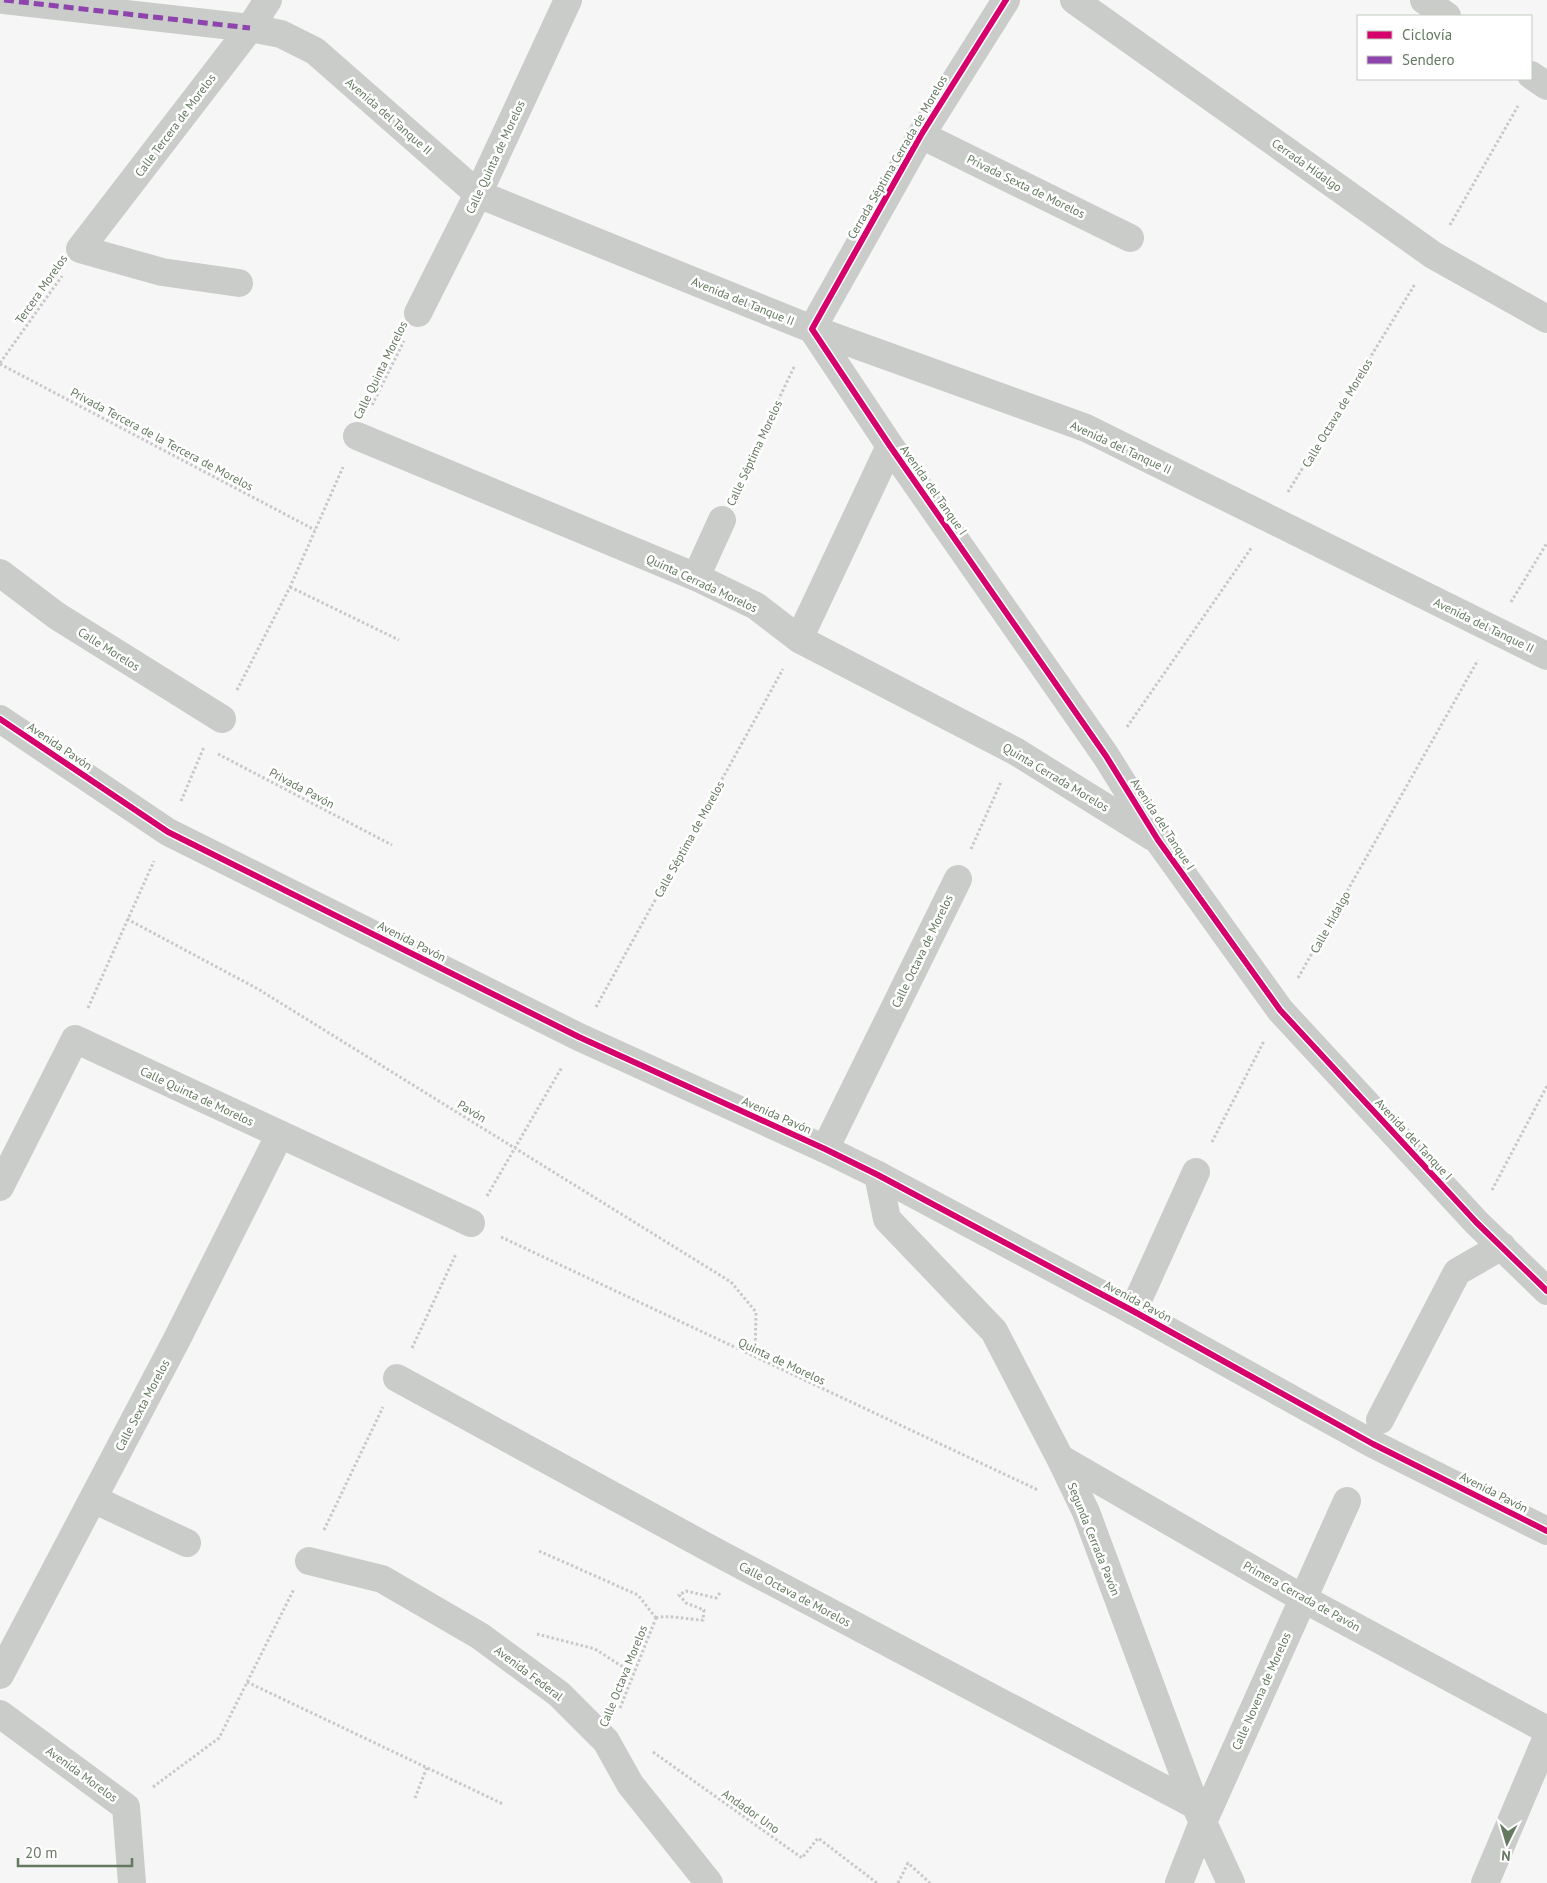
<svg xmlns="http://www.w3.org/2000/svg" width="1547" height="1883" font-family="'PT Sans',sans-serif">
<rect width="100%" height="100%" fill="#f7f6f7"/>
<g fill="none" stroke-linecap="round" stroke-linejoin="round">
<path stroke="#c7c8c7" stroke-width="3" stroke-dasharray="2.5 2.5" stroke-linecap="butt" d="M 1450,225 L 1518,106
M 0,363 L 62,276
M 0,364 L 315,530
M 372,405 L 404,341
M 735,491 L 795,365
M 1288,492 L 1415,284
M 290,587 L 399,640
M 1511,602 L 1547,543
M 237,690 L 290,587 L 343,467
M 1127,727 L 1252,547
M 218,754 L 392,845
M 181,801 L 204,747
M 971,849 L 1001,782
M 127,919 L 258,989 L 731,1282 L 756,1312 L 755,1358
M 1298,978 L 1478,660
M 596,1007 L 783,669
M 88,1008 L 154,861
M 1212,1142 L 1264,1041
M 1492,1190 L 1547,1086
M 487,1196 L 562,1067
M 501,1237 L 1038,1490
M 412,1348 L 456,1254
M 324,1530 L 383,1407
M 539,1551 L 638,1595 L 656,1618
M 656,1618 C 667,1614 689,1620 703,1620 L 704,1610 L 686,1603 L 679,1595 L 686,1591 L 716,1598 L 720,1593
M 537,1634 L 595,1649 L 634,1674
M 247,1682 L 503,1804
M 620,1708 L 656,1618
M 653,1752 L 802,1858 L 818,1838 L 877,1883
M 153,1787 L 219,1738 L 294,1589
M 415,1798 L 427,1767
M 898,1883 L 908,1863 L 930,1883"/>
<path stroke="#caccc9" stroke-width="28" d="M 4,0 L 250,28"/>
<path stroke="#caccc9" stroke-width="28" d="M 1006,0 L 921,135 L 812,329 L 890,446 L 1106,756 L 1158,840 L 1280,1010 L 1476,1222 L 1547,1291
M 1074,0 L 1433,255 L 1547,319
M 1424,0 L 1447,16
M 250,28 L 281,34 L 315,51 L 478,194 L 812,329 L 1086,428 L 1547,656
M 1531,75 L 1547,86
M 921,135 L 1130,238
M 239,283 L 162,272 L 80,249 L 250,28 L 268,0
M 418,313 L 478,194 L 568,0
M 357,436 L 696,577 L 756,606 L 799,639 L 1015,751 L 1153,837
M 0,573 L 57,616 L 222,719
M 696,577 L 722,520
M 799,639 L 890,446
M 825,1149 L 958,879
M 878,1175 L 887,1219 L 994,1331 L 1060,1458 L 1086,1512 L 1195,1805 L 1231,1883
M 0,1187 L 75,1039 L 471,1223
M 1133,1311 L 1196,1172
M 397,1378 L 718,1553 L 1195,1805
M 1380,1420 L 1457,1272 L 1502,1246
M 1060,1458 L 1302,1598 L 1547,1730
M 93,1499 L 187,1543
M 309,1561 L 382,1579 L 480,1636 L 559,1694 L 606,1741 L 630,1784 L 709,1883
M 0,1675 L 176,1341 L 280,1134
M 1179,1883 L 1203,1822 L 1347,1501
M 1485,1883 L 1547,1737"/>
<path stroke="#caccc9" stroke-width="28" d="M 0,719 L 168,832 L 579,1037 L 825,1149 L 878,1175 L 1133,1311 L 1373,1444 L 1547,1531
M 0,1714 L 126,1807 L 132,1883"/>
<path stroke="#8e44ad" stroke-width="5" stroke-dasharray="10 5" stroke-linecap="butt" d="M 4,0 L 250,28"/>
<g stroke="#fff" stroke-width="9">
<path id="cycleway" d="M 1006,0 L 921,135 L 812,329 L 890,446 L 1106,756 L 1158,840 L 1280,1010 L 1476,1222 L 1547,1291
M 0,719 L 168,832 L 579,1037 L 825,1149 L 878,1175 L 1133,1311 L 1373,1444 L 1547,1531"/>
</g>
<use href="#cycleway" stroke="#d6006c" stroke-width="6"/>
</g>
<g text-anchor="middle" dominant-baseline="central" stroke-width="5" stroke-linejoin="round" paint-order="stroke">
<g font-size="12" fill="#64795f" stroke="#fff">
<text transform="translate(389 116) rotate(41)">Avenida del Tanque II</text>
<text transform="translate(175 125) rotate(-53)">Calle Tercera de Morelos</text>
<text transform="translate(495 157) rotate(-65)">Calle Quinta de Morelos</text>
<text transform="translate(897 157) rotate(-60)">Cerrada Séptima Cerrada de Morelos</text>
<text transform="translate(1307 165) rotate(35)">Cerrada Hidalgo</text>
<text transform="translate(1026 186) rotate(26)">Privada Sexta de Morelos</text>
<text transform="translate(41 289) rotate(-55)">Tercera Morelos</text>
<text transform="translate(743 301) rotate(22)">Avenida del Tanque II</text>
<text transform="translate(380 370) rotate(-64)">Calle Quinta Morelos</text>
<text transform="translate(1337 413) rotate(-59)">Calle Octava de Morelos</text>
<text transform="translate(162 439) rotate(28)">Privada Tercera de la Tercera de Morelos</text>
<text transform="translate(1121 447) rotate(25)">Avenida del Tanque II</text>
<text transform="translate(754 453) rotate(-65)">Calle Séptima Morelos</text>
<text transform="translate(934 490) rotate(55)">Avenida del Tanque I</text>
<text transform="translate(702 583) rotate(25)">Quinta Cerrada Morelos</text>
<text transform="translate(1484 625) rotate(26)">Avenida del Tanque II</text>
<text transform="translate(109 649) rotate(32)">Calle Morelos</text>
<text transform="translate(60 746) rotate(34)">Avenida Pavón</text>
<text transform="translate(1056 777) rotate(31)">Quinta Cerrada Morelos</text>
<text transform="translate(302 788) rotate(28)">Privada Pavón</text>
<text transform="translate(1163 824) rotate(57)">Avenida del Tanque I</text>
<text transform="translate(689 839) rotate(-61)">Calle Séptima de Morelos</text>
<text transform="translate(1330 922) rotate(-61)">Calle Hidalgo</text>
<text transform="translate(412 941) rotate(27)">Avenida Pavón</text>
<text transform="translate(922 951) rotate(-64)">Calle Octava de Morelos</text>
<text transform="translate(197 1096) rotate(25)">Calle Quinta de Morelos</text>
<text transform="translate(472 1111) rotate(32)">Pavón</text>
<text transform="translate(777 1115) rotate(24)">Avenida Pavón</text>
<text transform="translate(1414 1139) rotate(47)">Avenida del Tanque I</text>
<text transform="translate(1138 1301) rotate(28)">Avenida Pavón</text>
<text transform="translate(782 1361) rotate(25)">Quinta de Morelos</text>
<text transform="translate(142 1405) rotate(-62)">Calle Sexta Morelos</text>
<text transform="translate(1494 1492) rotate(27)">Avenida Pavón</text>
<text transform="translate(1094 1539) rotate(68)">Segunda Cerrada Pavón</text>
<text transform="translate(795 1594) rotate(28)">Calle Octava de Morelos</text>
<text transform="translate(1302 1596) rotate(29)">Primera Cerrada de Pavón</text>
<text transform="translate(529 1673) rotate(37)">Avenida Federal</text>
<text transform="translate(623 1676) rotate(-68)">Calle Octava Morelos</text>
<text transform="translate(1261 1691) rotate(-66)">Calle Novena de Morelos</text>
<text transform="translate(82 1774) rotate(36)">Avenida Morelos</text>
<text transform="translate(751 1811) rotate(35)">Andador Uno</text>
</g>
</g>
<rect x="1357" y="15" width="175" height="65" fill="#ffffff" stroke="#c1c9bf"/>
<rect x="1367" y="31" width="25" height="8" fill="#d6006c" stroke="#c1c9bf"/>
<text x="1402" y="40" font-size="15" fill="#64795f">Ciclovía</text>
<rect x="1367" y="56" width="25" height="8" fill="#8e44ad" stroke="#c1c9bf"/>
<text x="1402" y="65" font-size="15" fill="#64795f">Sendero</text>
<g transform="translate(1507 1843) rotate(185)" stroke="#ffffff" stroke-width="4" paint-order="stroke">
<path d="M0-4L9 19L0 12L-9 19Z" fill="#64795f"/>
<text y="-8" font-size="14" font-weight="bold" text-anchor="middle" fill="#64795f">N</text>
</g>
<path d="M18 1858v8h114v-8" fill="none" stroke="#64795f" stroke-width="2.5"/>
<text x="25" y="1858" font-size="15" fill="#64795f" stroke="#ffffff" stroke-width="4" paint-order="stroke">20 m</text>
</svg>
